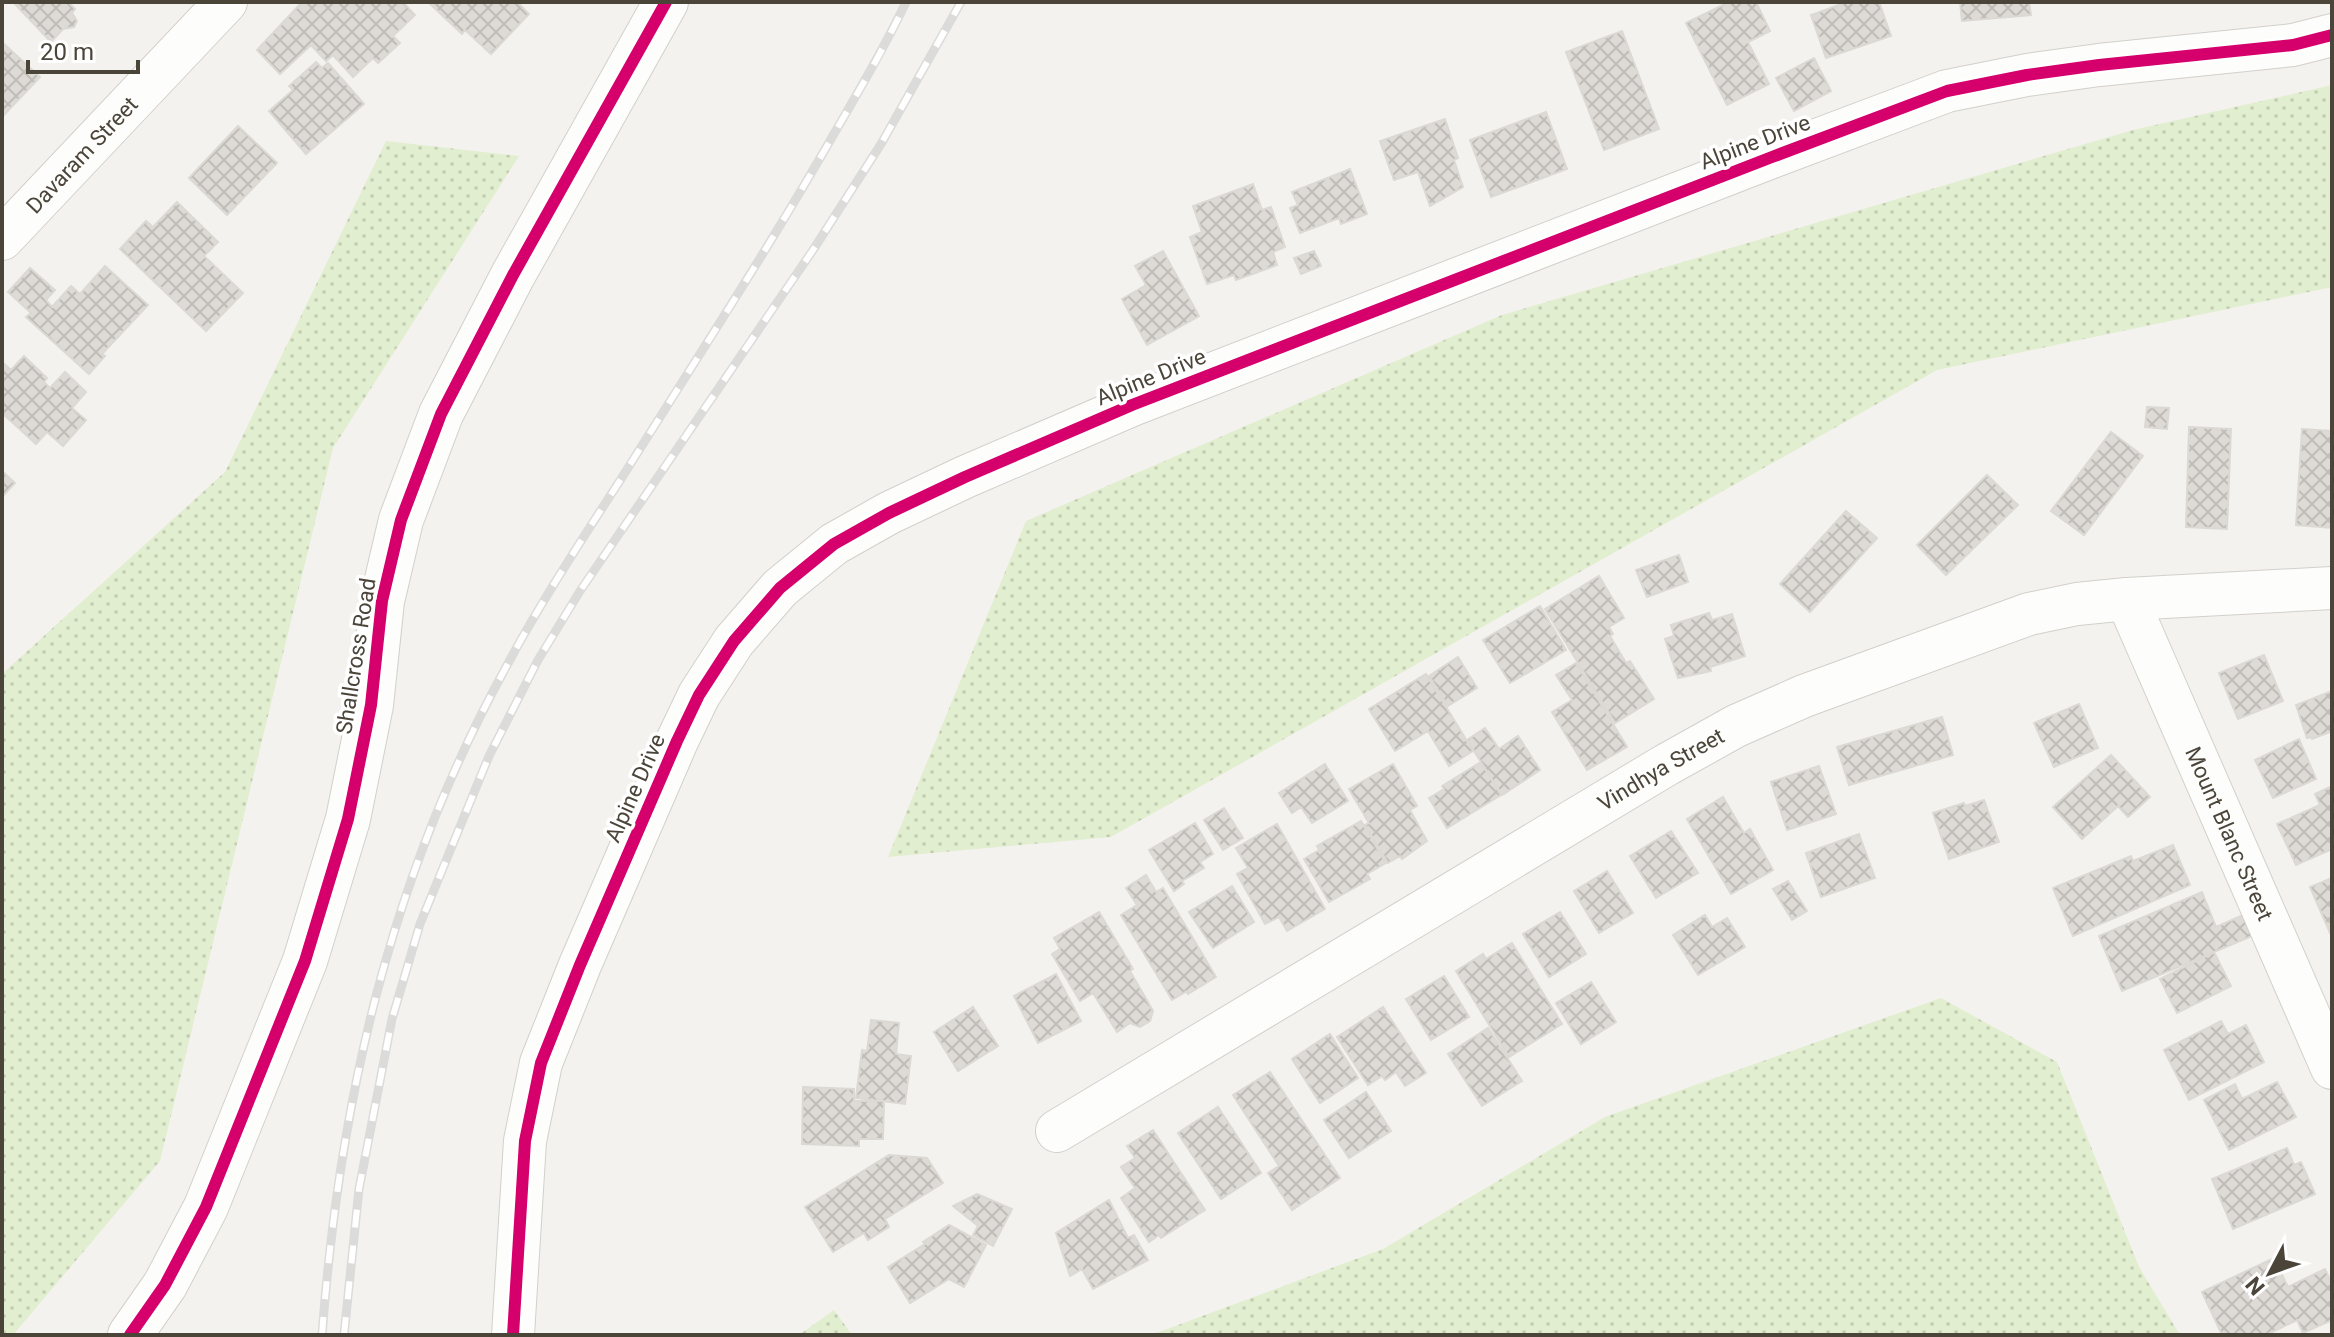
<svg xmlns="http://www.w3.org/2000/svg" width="2334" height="1337" font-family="Roboto,sans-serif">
<defs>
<pattern id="grass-dots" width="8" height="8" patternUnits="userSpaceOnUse" patternTransform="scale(2)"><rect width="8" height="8" fill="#e1eecf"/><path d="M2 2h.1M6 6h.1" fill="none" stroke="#c3cdb2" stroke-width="1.8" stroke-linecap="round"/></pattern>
<pattern id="building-cross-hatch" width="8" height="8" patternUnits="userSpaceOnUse" patternTransform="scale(2)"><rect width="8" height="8" fill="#dedbd6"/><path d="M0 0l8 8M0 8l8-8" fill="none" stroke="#c0bdb8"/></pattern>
</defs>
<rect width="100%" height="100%" fill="#f4f2ee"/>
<path fill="url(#grass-dots)" d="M 2332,85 L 2332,287 L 1937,370 L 1111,837 L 888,857 L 1026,521 L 1502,315 L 2133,130 Z
M 386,141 L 519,156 L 333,448 L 160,1161 L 13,1335 L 2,1335 L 2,674 L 225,472 Z
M 1941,998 L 2057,1062 L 2139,1267 L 2180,1335 L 1151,1335 L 1383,1249 L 1605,1117 Z
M 834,1310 L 852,1335 L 799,1335 Z"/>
<path fill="url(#building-cross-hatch)" stroke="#dcd9d4" stroke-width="2" d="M 13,2 L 68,2 L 75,9 L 72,13 L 77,21 L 74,27 L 63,29 L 51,42 Z
M 302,2 L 403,2 L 415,15 L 393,36 L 400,43 L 378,63 L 373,58 L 353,77 L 333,55 L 326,61 L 311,45 L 280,74 L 257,50 Z
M 428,2 L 517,2 L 529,14 L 491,54 L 465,30 L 462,34 Z
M 1729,2 L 1756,2 L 1770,31 L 1748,42 L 1769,84 L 1727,105 L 1686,23 Z
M 1847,2 L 1879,2 L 1891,36 L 1826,58 L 1811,15 Z
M 1960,2 L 2029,2 L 2031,15 L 1962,21 Z
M 1622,31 L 1659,129 L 1604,150 L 1566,52 Z
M 2,42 L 40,77 L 2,117 Z
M 1814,58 L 1831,91 L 1794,111 L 1776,78 Z
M 316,62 L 322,68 L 328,63 L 364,104 L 306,154 L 269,111 L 293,90 L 289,86 Z
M 1546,112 L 1567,169 L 1491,197 L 1470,140 Z
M 1445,119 L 1458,158 L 1454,160 L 1463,187 L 1430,206 L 1418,172 L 1394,180 L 1380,141 Z
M 238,126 L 277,163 L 227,215 L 189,178 Z
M 1350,169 L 1367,214 L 1341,224 L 1339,218 L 1300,233 L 1290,208 L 1298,205 L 1292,192 Z
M 1253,184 L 1262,210 L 1271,207 L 1285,247 L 1273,252 L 1277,265 L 1236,280 L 1234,275 L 1207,284 L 1190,237 L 1202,232 L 1193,206 Z
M 177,202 L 218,242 L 204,256 L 243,293 L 206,331 L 120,249 L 146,221 L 153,227 Z
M 1163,251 L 1199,316 L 1147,345 L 1122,299 L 1146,285 L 1135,266 Z
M 1314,251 L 1321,266 L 1301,274 L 1294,258 Z
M 105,266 L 148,305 L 102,354 L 105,356 L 89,374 L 26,317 L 31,313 L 8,292 L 30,268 L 55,290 L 46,300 L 52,307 L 71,286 L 80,294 Z
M 24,356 L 47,378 L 44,382 L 50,388 L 65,372 L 86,392 L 72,408 L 86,420 L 63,446 L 47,432 L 36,444 L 2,413 L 2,362 L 11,370 Z
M 2147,407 L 2169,408 L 2167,429 L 2145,427 Z
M 2189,427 L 2231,429 L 2227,529 L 2186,527 Z
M 2302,429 L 2332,431 L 2332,528 L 2296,525 Z
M 2111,432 L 2143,456 L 2084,535 L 2051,511 Z
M 2,471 L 15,483 L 2,497 Z
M 1987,475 L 2018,505 L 1946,575 L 1917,545 Z
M 1846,511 L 1877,538 L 1810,612 L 1780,584 Z
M 1679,555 L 1688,582 L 1647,597 L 1636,570 Z
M 1599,576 L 1624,618 L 1609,627 L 1613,634 L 1610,636 L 1626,663 L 1630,661 L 1654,699 L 1615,723 L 1545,609 Z
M 1540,606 L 1566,650 L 1510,683 L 1483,640 Z
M 1709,613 L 1712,620 L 1732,614 L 1745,656 L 1710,667 L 1711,671 L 1678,678 L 1665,639 L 1674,636 L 1671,625 Z
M 2264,655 L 2283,701 L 2238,719 L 2219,673 Z
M 1458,657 L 1477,688 L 1448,706 L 1429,676 Z
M 1576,663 L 1627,747 L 1587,770 L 1552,712 L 1572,700 L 1556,675 Z
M 1426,674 L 1473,751 L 1449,766 L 1428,731 L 1395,751 L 1369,709 Z
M 2332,691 L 2332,731 L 2312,739 L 2311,737 L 2307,738 L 2296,705 Z
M 2079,704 L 2098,748 L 2054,767 L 2034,723 Z
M 1942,717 L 1953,755 L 1849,785 L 1837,747 Z
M 1485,728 L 1499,749 L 1518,736 L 1540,770 L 1502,795 L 1467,740 Z
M 2299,739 L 2316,779 L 2273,798 L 2255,760 Z
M 2111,755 L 2150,797 L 2128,817 L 2118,806 L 2082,839 L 2053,807 Z
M 1481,762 L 1501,795 L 1447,828 L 1429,798 L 1444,789 L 1442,786 Z
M 1325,764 L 1348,801 L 1312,823 L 1301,807 L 1292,813 L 1279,793 Z
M 1393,764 L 1417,806 L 1410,810 L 1427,841 L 1402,859 L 1400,856 L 1388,863 L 1365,825 L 1369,823 L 1349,789 Z
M 1819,766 L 1836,814 L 1787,830 L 1771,782 Z
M 2332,786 L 2332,849 L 2296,865 L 2277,824 L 2320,805 L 2315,794 Z
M 1723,797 L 1744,833 L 1750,829 L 1773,870 L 1731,894 L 1687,819 Z
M 1984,800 L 1999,842 L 1949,859 L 1933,813 L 1964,803 L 1965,806 Z
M 1224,808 L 1243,838 L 1223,850 L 1204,820 Z
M 1361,821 L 1386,863 L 1367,874 L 1370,879 L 1329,902 L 1304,859 L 1319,850 L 1317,846 Z
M 1195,823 L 1213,854 L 1200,862 L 1204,868 L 1182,881 L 1184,884 L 1174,891 L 1149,850 Z
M 1277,824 L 1325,909 L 1287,931 L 1279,917 L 1265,924 L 1237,874 L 1248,868 L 1236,848 Z
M 1671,831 L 1698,873 L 1656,898 L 1630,856 Z
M 1859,834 L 1875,878 L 1821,897 L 1806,853 Z
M 2173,845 L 2190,885 L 2073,936 L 2053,888 L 2131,856 L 2133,861 Z
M 1607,871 L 1633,913 L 1599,933 L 1574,891 Z
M 1146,875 L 1156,892 L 1163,888 L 1216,977 L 1188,994 L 1187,991 L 1172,1000 L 1121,915 L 1137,905 L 1126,888 Z
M 2332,878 L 2332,932 L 2330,933 L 2310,887 Z
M 1788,881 L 1807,911 L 1792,920 L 1773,889 Z
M 1232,886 L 1254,922 L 1213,948 L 1189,912 Z
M 2202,892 L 2216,927 L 2243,915 L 2252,936 L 2122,991 L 2099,936 Z
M 1099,912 L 1133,969 L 1130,971 L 1153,1011 L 1150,1021 L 1140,1027 L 1130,1023 L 1117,1032 L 1093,993 L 1080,1001 L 1052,954 L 1060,949 L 1054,938 Z
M 1560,912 L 1586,954 L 1549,977 L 1523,934 Z
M 1705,915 L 1712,927 L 1727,918 L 1745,947 L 1698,975 L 1673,935 Z
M 1512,943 L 1562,1024 L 1509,1057 L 1456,971 L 1483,954 L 1486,959 Z
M 2214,952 L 2231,986 L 2177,1013 L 2160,979 Z
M 1056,974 L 1081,1021 L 1038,1043 L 1014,996 Z
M 1444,976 L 1469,1017 L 1431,1040 L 1406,999 Z
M 1591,982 L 1616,1022 L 1581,1044 L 1556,1003 Z
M 973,1007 L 998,1046 L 958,1071 L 934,1032 Z
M 1383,1007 L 1426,1073 L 1405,1086 L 1396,1072 L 1385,1080 L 1382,1076 L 1368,1085 L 1337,1037 Z
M 871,1020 L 899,1023 L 896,1054 L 911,1056 L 905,1104 L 856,1098 L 862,1050 L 867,1051 Z
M 2221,1021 L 2228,1034 L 2246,1025 L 2264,1062 L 2189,1100 L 2164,1050 Z
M 1488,1028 L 1522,1081 L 1482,1106 L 1448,1054 Z
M 1330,1034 L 1358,1078 L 1320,1103 L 1292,1059 Z
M 1270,1072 L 1340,1178 L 1292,1210 L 1268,1173 L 1279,1166 L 1233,1095 Z
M 2277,1082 L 2296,1117 L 2229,1150 L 2204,1100 L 2235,1084 L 2242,1099 Z
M 803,1087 L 854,1089 L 854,1101 L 884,1101 L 883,1139 L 859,1139 L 859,1146 L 802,1144 Z
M 1366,1092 L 1391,1131 L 1349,1158 L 1324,1120 Z
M 1218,1107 L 1261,1173 L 1221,1199 L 1178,1133 Z
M 1153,1130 L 1205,1210 L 1161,1238 L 1159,1235 L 1149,1242 L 1121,1198 L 1135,1188 L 1121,1167 L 1135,1158 L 1127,1146 Z
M 2287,1148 L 2294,1165 L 2301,1162 L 2315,1194 L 2233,1229 L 2212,1179 Z
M 889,1155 L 927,1158 L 943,1183 L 885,1219 L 889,1227 L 868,1240 L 864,1233 L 833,1252 L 805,1207 Z
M 977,1194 L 1012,1209 L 993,1246 L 973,1235 L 978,1226 L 953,1206 Z
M 1109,1200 L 1128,1238 L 1134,1235 L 1148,1260 L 1093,1289 L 1082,1269 L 1070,1276 L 1056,1233 Z
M 949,1225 L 986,1245 L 964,1287 L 949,1279 L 910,1303 L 888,1267 L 925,1244 L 923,1242 Z
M 2274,1258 L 2288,1287 L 2325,1269 L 2332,1284 L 2332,1320 L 2303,1333 L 2297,1320 L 2266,1335 L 2222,1335 L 2202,1292 Z"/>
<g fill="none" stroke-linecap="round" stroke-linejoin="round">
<g stroke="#d2d0cb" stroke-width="44">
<g id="minor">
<path id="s1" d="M 2,239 L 226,2"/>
<path id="s2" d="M 2127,599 L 2332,1068"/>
<path id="s3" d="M 1057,1131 L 1666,765 L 1736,726 L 1804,696 L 2029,614 L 2077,604 L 2127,599 L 2332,588"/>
<path d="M 513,1335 L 525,1141 L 541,1063 L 580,965 L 677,741 L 699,695 L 734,641 L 780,588 L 834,544 L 889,513 L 965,477 L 1132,405 L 1772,157 L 1947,91 L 2027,75 L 2099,65 L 2293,45 L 2332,35"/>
</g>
</g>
<g stroke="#d2d0cb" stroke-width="46">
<path id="tertiary" d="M 130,1335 L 165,1285 L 206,1207 L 305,961 L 348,819 L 371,705 L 382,601 L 401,520 L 441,414 L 513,275 L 666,2"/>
</g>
<use href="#minor" stroke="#fdfdfc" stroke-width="42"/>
<use href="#tertiary" stroke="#fdfdfc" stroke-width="44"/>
<g stroke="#dbdbda" stroke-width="9">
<path id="rail" d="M 322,1335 C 340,1098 390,879 505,669 C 540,603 581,541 621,479 C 693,364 768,250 835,132 C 860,89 885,47 906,2
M 344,1335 L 359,1189 L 392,1019 L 420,924 L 489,756 L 538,660 L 580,591 L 813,250 L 881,144 L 961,2"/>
</g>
<use href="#rail" stroke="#fff" stroke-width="6" stroke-dasharray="18" stroke-linecap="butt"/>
<g stroke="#fff" stroke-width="17">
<path id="cycleway" d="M 130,1335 L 165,1285 L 206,1207 L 305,961 L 348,819 L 371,705 L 382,601 L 401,520 L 441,414 L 513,275 L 666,2
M 513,1335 L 525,1141 L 541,1063 L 580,965 L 677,741 L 699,695 L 734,641 L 780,588 L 834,544 L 889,513 L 965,477 L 1132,405 L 1772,157 L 1947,91 L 2027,75 L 2099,65 L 2293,45 L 2332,35"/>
</g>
<use href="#cycleway" stroke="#d6006c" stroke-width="12"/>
</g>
<g text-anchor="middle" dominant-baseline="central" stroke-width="7" stroke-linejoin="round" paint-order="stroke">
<g font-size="22" fill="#4b4439" stroke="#fff">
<text transform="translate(1755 142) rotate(-21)">Alpine Drive</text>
<text stroke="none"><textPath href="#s1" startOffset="116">Davaram Street</textPath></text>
<text transform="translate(1151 377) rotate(-22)">Alpine Drive</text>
<text transform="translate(356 656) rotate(-81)">Shallcross Road</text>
<text stroke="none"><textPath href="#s3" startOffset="704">Vindhya Street</textPath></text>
<text transform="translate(635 788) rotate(-66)">Alpine Drive</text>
<text stroke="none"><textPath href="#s2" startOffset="256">Mount Blanc Street</textPath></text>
</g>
</g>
<rect width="2334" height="1337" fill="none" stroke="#4b4439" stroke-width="8"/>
<g transform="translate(2270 1273) rotate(229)" stroke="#ffffff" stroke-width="6" paint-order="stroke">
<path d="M0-6L14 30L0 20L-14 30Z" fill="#4b4439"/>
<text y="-12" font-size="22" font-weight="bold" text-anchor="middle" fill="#4b4439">N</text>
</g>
<path d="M28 60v12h110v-12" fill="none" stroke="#4b4439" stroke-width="4"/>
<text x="40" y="60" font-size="24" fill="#4b4439" stroke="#ffffff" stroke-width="6" paint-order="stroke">20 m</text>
</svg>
